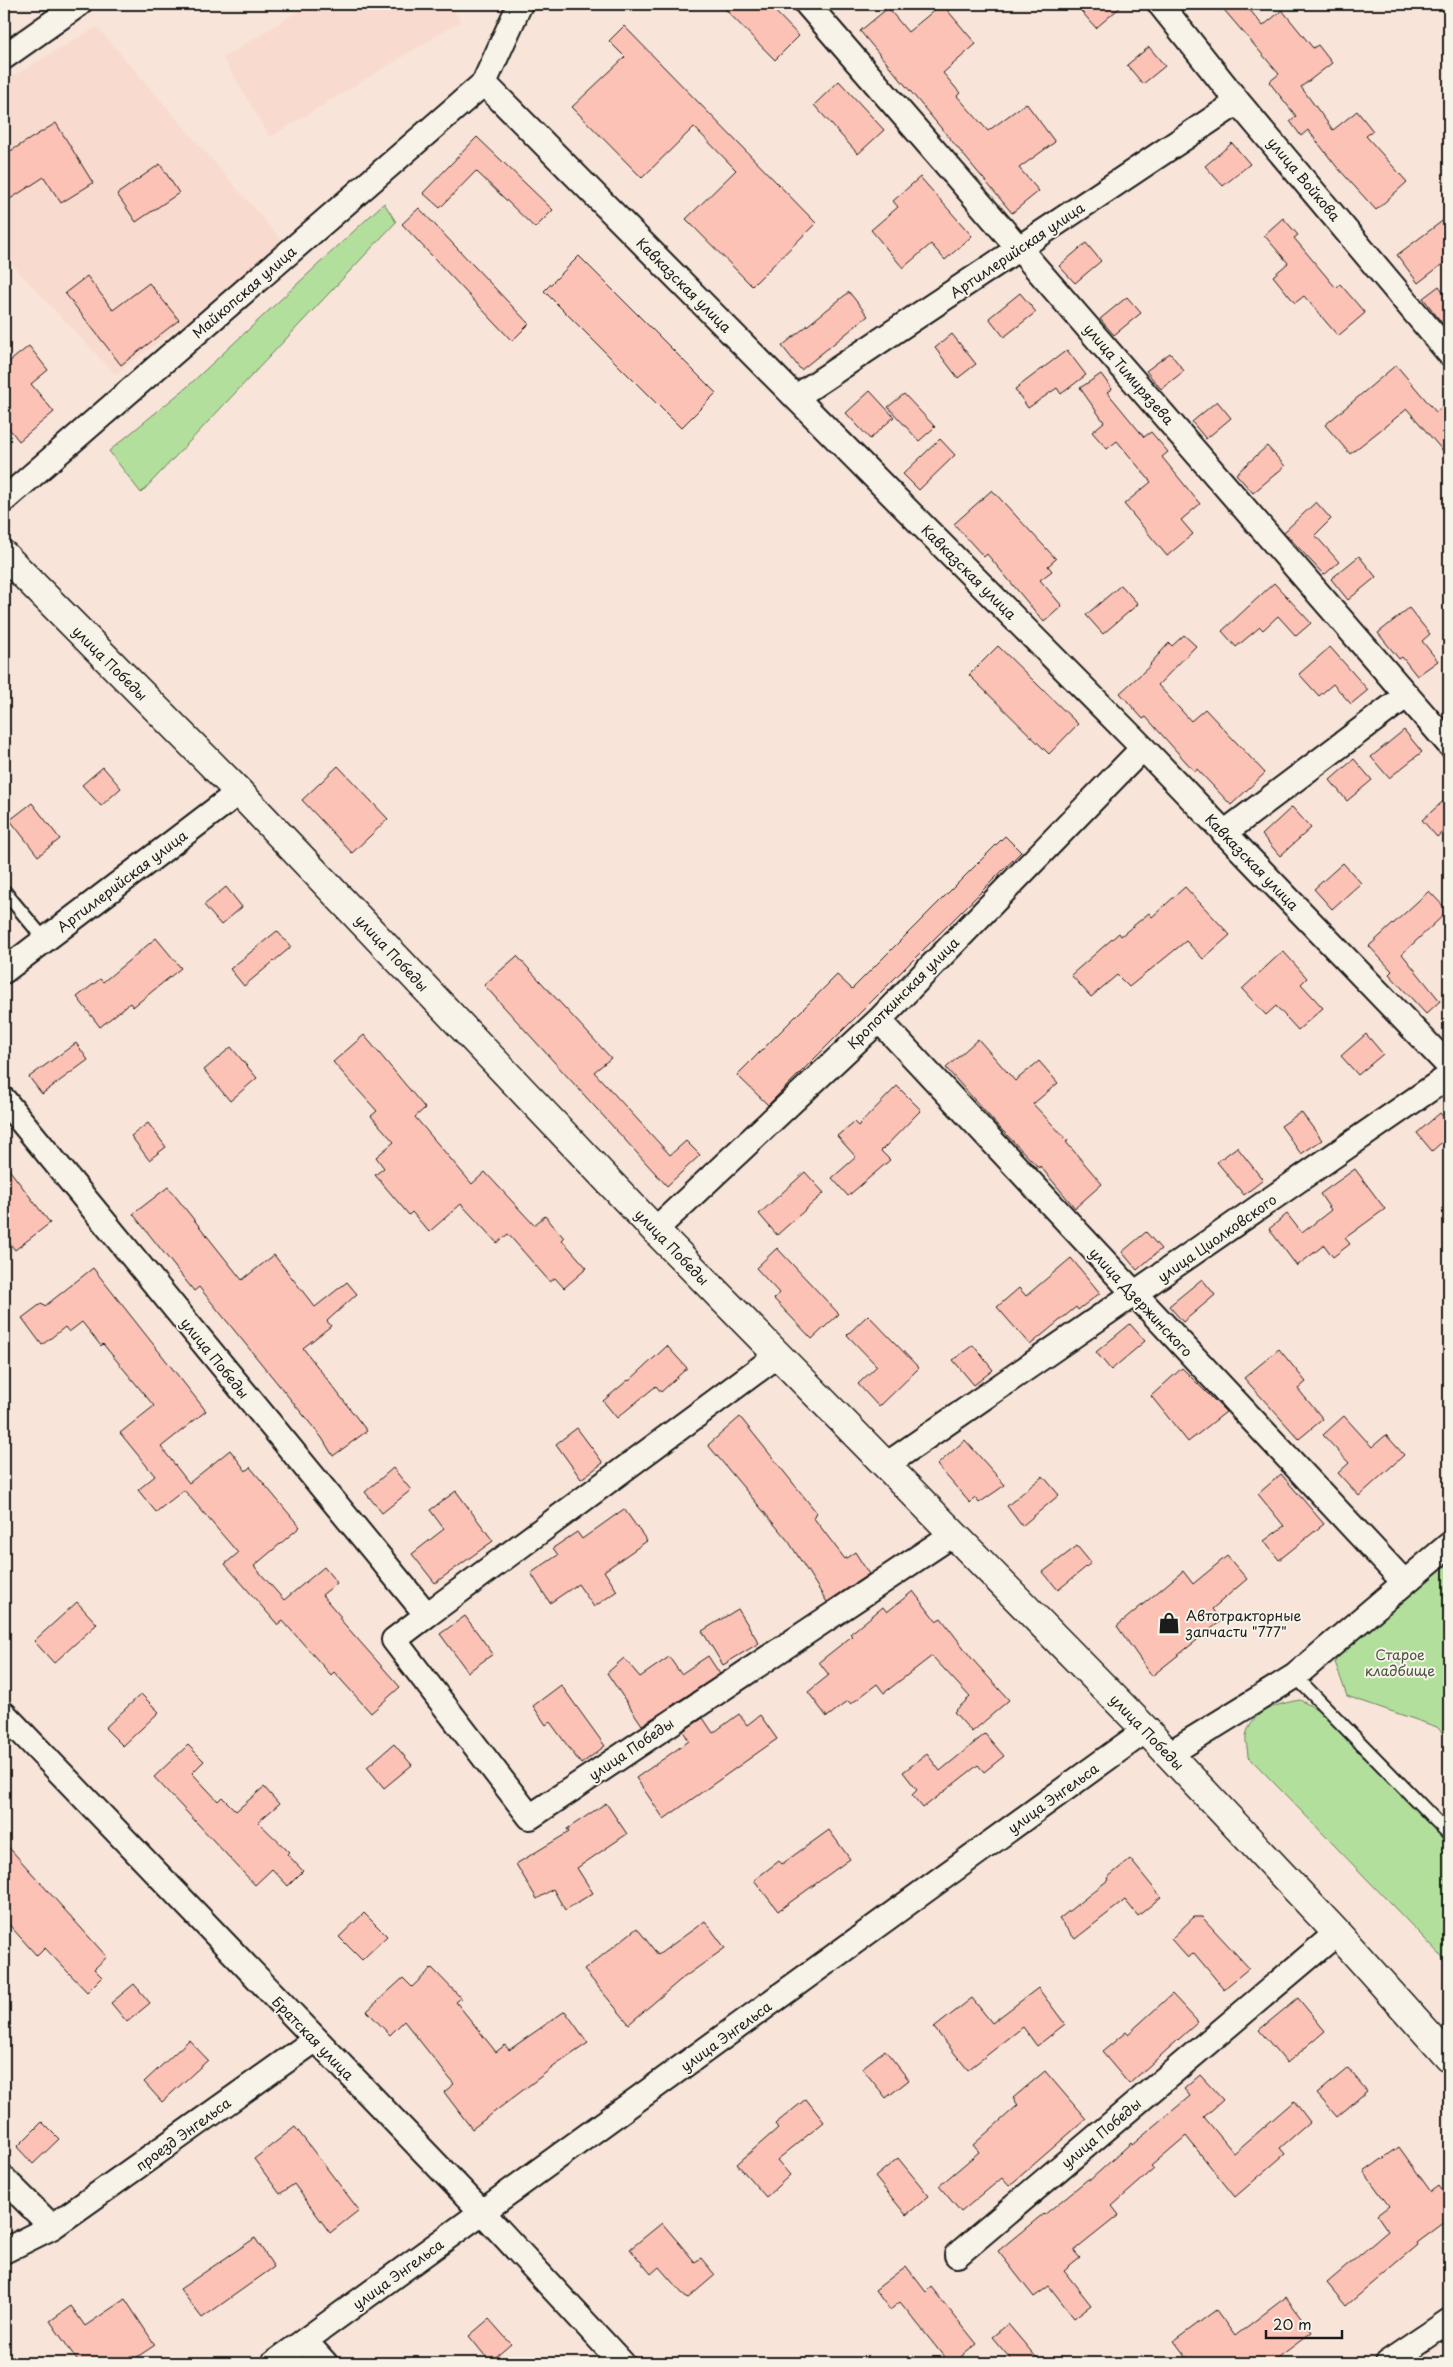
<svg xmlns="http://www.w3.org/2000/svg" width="1453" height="2367" font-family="'Playpen Sans',sans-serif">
<rect width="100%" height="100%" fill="#f8e4d9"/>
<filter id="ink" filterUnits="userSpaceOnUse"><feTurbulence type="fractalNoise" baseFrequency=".02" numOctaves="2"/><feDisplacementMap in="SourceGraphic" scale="10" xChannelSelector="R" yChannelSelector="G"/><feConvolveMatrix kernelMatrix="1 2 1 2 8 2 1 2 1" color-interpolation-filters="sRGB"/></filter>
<g filter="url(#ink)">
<path fill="#f9dace" d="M 310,4 L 449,4 L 461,21 L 270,137 L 223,58 Z
M 97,27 L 284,243 L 229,291 L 115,374 L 4,256 L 4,81 Z"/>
<path fill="#b3df9d" stroke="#687e5c" d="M 384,203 L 396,222 L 141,493 L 109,451 L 187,387 Z
M 1449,1559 L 1449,1740 L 1437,1727 L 1347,1696 L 1335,1662 L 1352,1634 Z
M 1300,1700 L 1324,1713 L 1449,1843 L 1449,1964 L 1248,1756 C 1248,1750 1245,1741 1246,1736 C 1251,1710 1278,1704 1300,1700 Z"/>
<path fill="#fcc2b5" stroke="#1c1c1c" d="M 720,4 L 768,4 L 799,36 L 775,60 Z
M 942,4 L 976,44 L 943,73 L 960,93 L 957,96 L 988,131 L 1026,103 L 1055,142 L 1019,168 L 1039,191 L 1012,213 L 860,31 L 888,8 L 908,32 Z
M 1075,4 L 1124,4 L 1096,28 Z
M 1219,4 L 1245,4 L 1263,26 L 1282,10 L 1313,48 L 1318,45 L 1332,63 L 1301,87 L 1333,130 L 1357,111 L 1373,131 L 1366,136 L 1407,182 L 1376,210 L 1336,166 L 1308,130 L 1301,136 L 1290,121 L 1296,116 L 1269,82 L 1279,74 Z
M 624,26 L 816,223 L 752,286 L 686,219 L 736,170 L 694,127 L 642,178 L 572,107 L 625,57 L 609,41 Z
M 1149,47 L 1165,66 L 1143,84 L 1127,65 Z
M 839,81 L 884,130 L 858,154 L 814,105 Z
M 56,123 L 93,183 L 61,203 L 44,177 L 4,203 L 4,155 Z
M 477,137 L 553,210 L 535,228 L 476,171 L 440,208 L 423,193 Z
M 1232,143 L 1250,164 L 1223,186 L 1205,166 Z
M 160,164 L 179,193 L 136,222 L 117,194 Z
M 920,177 L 972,236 L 945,260 L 931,244 L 903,268 L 871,230 L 898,207 L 893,201 Z
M 419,208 L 529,324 L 512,341 L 402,224 Z
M 1449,216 L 1449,259 L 1418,283 L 1397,255 Z
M 1283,218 L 1298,235 L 1294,238 L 1336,288 L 1340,284 L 1365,313 L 1338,336 L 1304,296 L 1295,303 L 1273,276 L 1288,263 L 1264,235 Z
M 1086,243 L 1101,261 L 1075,283 L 1059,266 Z
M 579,256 L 716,393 L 681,428 L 544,291 Z
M 87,276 L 113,310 L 149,283 L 179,320 L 121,365 L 65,293 Z
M 1439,286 L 1449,300 L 1449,332 L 1423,298 Z
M 849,292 L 868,316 L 801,370 L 782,346 Z
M 1020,293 L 1036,312 L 1004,337 L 989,318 Z
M 1127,297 L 1141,313 L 1114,335 L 1100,319 Z
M 952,334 L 976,364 L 958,378 L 935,348 Z
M 29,346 L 48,370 L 31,384 L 54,412 L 19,441 L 4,422 L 4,366 Z
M 1067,350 L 1086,375 L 1061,394 L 1057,388 L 1028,408 L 1015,389 Z
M 1170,353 L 1184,371 L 1161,389 L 1146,371 Z
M 1396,365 L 1436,412 L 1449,401 L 1449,458 L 1407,409 L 1350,454 L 1325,425 Z
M 1101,374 L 1112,389 L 1107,392 L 1144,437 L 1151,432 L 1168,452 L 1162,457 L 1200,504 L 1181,520 L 1193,534 L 1167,556 L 1124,504 L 1151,482 L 1117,441 L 1107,449 L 1092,432 L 1104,422 L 1080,388 Z
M 870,391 L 894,417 L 870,439 L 846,413 Z
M 904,394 L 935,427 L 919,441 L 888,407 Z
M 1217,401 L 1231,418 L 1206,439 L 1192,422 Z
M 940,439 L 955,455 L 919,490 L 903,474 Z
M 1267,446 L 1285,466 L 1253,493 L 1236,474 Z
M 992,490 L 1056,559 L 1048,566 L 1052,571 L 1040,580 L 1062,606 L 1044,622 L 987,554 L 984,557 L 954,524 Z
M 1316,502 L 1331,519 L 1315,535 L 1339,562 L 1324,575 L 1284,532 Z
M 1359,556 L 1376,577 L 1348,600 L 1331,579 Z
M 1274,583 L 1311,623 L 1296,636 L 1278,616 L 1263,630 L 1260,627 L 1236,647 L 1222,631 Z
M 1121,585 L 1138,604 L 1103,634 L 1086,615 Z
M 1409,608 L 1430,634 L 1422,641 L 1438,661 L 1417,676 L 1402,657 L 1399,659 L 1378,633 Z
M 1184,635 L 1196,646 L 1158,685 L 1191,721 L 1205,709 L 1265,773 L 1231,805 L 1197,769 L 1195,772 L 1146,717 L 1143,719 L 1120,693 L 1151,665 L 1150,664 L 1169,643 L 1172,646 Z
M 998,646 L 1078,724 L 1049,754 L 969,675 Z
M 1330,647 L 1368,690 L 1351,704 L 1333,684 L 1319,696 L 1299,674 Z
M 1404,730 L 1422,752 L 1389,778 L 1371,757 Z
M 1354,759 L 1372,780 L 1347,801 L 1330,780 Z
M 338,766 L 388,819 L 352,853 L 302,800 Z
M 103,767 L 121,788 L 101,806 L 82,785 Z
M 1449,796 L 1449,826 L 1437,837 L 1422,820 Z
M 32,803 L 60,839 L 38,856 L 10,820 Z
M 1292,807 L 1311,828 L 1280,856 L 1262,835 Z
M 1005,836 L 1021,852 L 768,1105 L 737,1075 L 837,975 L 852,989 Z
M 1343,863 L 1361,883 L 1332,909 L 1314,889 Z
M 226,887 L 242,907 L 221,925 L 204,905 Z
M 1185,887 L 1230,935 L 1203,959 L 1186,941 L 1129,987 L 1117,975 L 1091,997 L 1071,975 L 1119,933 L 1121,936 L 1149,913 L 1152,917 Z
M 1429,891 L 1448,911 L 1402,954 L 1440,1001 L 1426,1014 L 1389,974 L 1392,971 L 1369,946 Z
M 277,931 L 291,947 L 244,986 L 230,969 Z
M 156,938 L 181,968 L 133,1007 L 130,1003 L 100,1027 L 77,997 L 100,979 L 103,982 Z
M 1283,951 L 1307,978 L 1301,984 L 1323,1008 L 1298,1030 L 1276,1006 L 1266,1015 L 1242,989 Z
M 517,956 L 611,1058 L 594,1072 L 670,1155 L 686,1141 L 700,1155 L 667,1186 L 484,985 Z
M 1366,1034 L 1383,1054 L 1358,1075 L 1341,1056 Z
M 364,1035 L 425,1108 L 415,1117 L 472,1184 L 485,1172 L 534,1225 L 545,1216 L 564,1238 L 562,1240 L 587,1268 L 564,1288 L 555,1278 L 550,1282 L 508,1234 L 497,1243 L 461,1204 L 429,1232 L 412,1212 L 409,1215 L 375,1175 L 384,1168 L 376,1157 L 394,1142 L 371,1116 L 377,1111 L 333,1062 Z
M 978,1039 L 1015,1081 L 1039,1061 L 1058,1083 L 1033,1104 L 1068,1141 L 1066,1142 L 1102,1184 L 1075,1208 L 1040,1166 L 1039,1168 L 999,1127 L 946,1068 Z
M 76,1043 L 88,1060 L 42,1094 L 29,1077 Z
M 231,1047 L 257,1078 L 230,1101 L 204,1070 Z
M 897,1086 L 921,1110 L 881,1151 L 890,1160 L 848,1196 L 832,1178 L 856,1157 L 837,1136 L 854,1122 L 858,1126 Z
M 1301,1112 L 1322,1140 L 1301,1154 L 1281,1126 Z
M 1440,1113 L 1449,1124 L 1449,1136 L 1432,1151 L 1417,1133 Z
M 148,1123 L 166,1147 L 149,1160 L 131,1136 Z
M 1237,1147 L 1263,1180 L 1244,1195 L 1217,1162 Z
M 4,1163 L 50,1223 L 15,1250 L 4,1236 Z
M 1355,1169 L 1385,1209 L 1345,1238 L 1350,1244 L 1333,1257 L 1324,1245 L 1297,1266 L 1269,1229 L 1287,1214 L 1302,1233 L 1331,1210 L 1320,1194 Z
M 805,1172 L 824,1193 L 777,1235 L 759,1214 Z
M 168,1187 L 242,1280 L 274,1255 L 315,1307 L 347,1282 L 357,1294 L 327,1321 L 331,1326 L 303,1348 L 367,1431 L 333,1456 L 322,1438 L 199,1287 L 194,1291 L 133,1214 Z
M 1146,1232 L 1161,1249 L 1137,1270 L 1122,1252 Z
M 777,1248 L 839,1314 L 812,1339 L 774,1299 L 779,1293 L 756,1268 Z
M 1071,1258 L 1100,1293 L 1078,1310 L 1076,1307 L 1030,1345 L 997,1307 L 1019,1288 L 1026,1296 Z
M 93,1268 L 206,1411 L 161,1447 L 189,1483 L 230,1450 L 246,1471 L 250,1467 L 300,1527 L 254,1566 L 284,1600 L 324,1567 L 337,1583 L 322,1595 L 341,1617 L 339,1618 L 400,1687 L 371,1713 L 334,1672 L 331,1675 L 283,1621 L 278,1625 L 225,1564 L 238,1553 L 184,1490 L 156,1512 L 138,1490 L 155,1476 L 120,1433 L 154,1406 L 103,1344 L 101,1346 L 82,1322 L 69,1332 L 65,1327 L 42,1345 L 22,1318 L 42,1303 L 45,1306 Z
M 1202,1279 L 1215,1295 L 1183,1322 L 1169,1306 Z
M 868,1315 L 919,1368 L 879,1407 L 858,1384 L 877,1366 L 847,1335 Z
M 1130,1324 L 1145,1341 L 1111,1370 L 1096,1352 Z
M 973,1345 L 993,1370 L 974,1385 L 953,1360 Z
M 667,1346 L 687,1368 L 661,1392 L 656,1386 L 617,1418 L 603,1401 L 628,1380 L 629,1381 Z
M 1279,1349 L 1306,1382 L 1298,1389 L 1323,1419 L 1299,1439 L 1244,1378 Z
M 1182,1368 L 1226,1412 L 1188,1442 L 1151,1396 Z
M 1344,1416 L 1372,1447 L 1386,1435 L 1404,1455 L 1359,1496 L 1338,1473 L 1349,1463 L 1323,1435 Z
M 740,1417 L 817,1513 L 813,1517 L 845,1559 L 855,1552 L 869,1574 L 827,1602 L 789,1542 L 708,1445 Z
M 577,1428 L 603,1463 L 581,1479 L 556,1444 Z
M 965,1440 L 1005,1485 L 979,1503 L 975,1498 L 970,1503 L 937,1465 Z
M 393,1468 L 411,1490 L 382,1513 L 365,1492 Z
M 1281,1474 L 1324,1524 L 1279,1560 L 1264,1541 L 1284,1526 L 1258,1494 Z
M 1043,1476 L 1059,1495 L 1022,1526 L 1007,1506 Z
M 456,1491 L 493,1541 L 435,1583 L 412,1554 L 444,1529 L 430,1510 Z
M 624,1509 L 647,1541 L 604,1571 L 617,1591 L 594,1607 L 578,1584 L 550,1603 L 531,1573 L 558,1555 L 553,1548 L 577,1532 L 582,1539 Z
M 1077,1546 L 1091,1563 L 1058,1590 L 1043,1572 Z
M 1227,1556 L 1247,1579 L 1212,1609 L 1221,1621 L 1152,1676 L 1117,1626 L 1183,1571 L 1193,1584 Z
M 913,1591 L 936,1621 L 941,1618 L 973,1660 L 1009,1700 L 972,1732 L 954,1712 L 970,1697 L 932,1656 L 884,1693 L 877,1684 L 851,1704 L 848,1701 L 827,1717 L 808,1692 L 829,1675 L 819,1662 L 852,1636 L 850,1634 L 883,1607 L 887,1612 Z
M 77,1602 L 97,1624 L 54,1663 L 34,1641 Z
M 738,1609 L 759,1643 L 723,1665 L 702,1631 Z
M 465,1616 L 493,1654 L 468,1672 L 440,1634 Z
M 708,1656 L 720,1674 L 642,1725 L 607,1673 L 624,1658 L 640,1677 L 669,1657 L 681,1674 Z
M 561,1685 L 605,1746 L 581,1764 L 550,1722 L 546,1725 L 533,1706 Z
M 141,1694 L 159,1712 L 123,1746 L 105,1728 Z
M 739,1714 L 747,1725 L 760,1715 L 777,1739 L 664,1819 L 636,1778 L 689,1741 L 683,1731 L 703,1718 L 713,1733 Z
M 985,1734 L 1004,1756 L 984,1772 L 978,1765 L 923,1808 L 912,1795 L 917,1790 L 903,1772 L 927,1754 L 940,1771 Z
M 394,1744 L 412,1765 L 384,1788 L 367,1767 Z
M 188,1745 L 204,1761 L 192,1773 L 218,1801 L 222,1797 L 236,1811 L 264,1787 L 279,1804 L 258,1822 L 289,1852 L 287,1854 L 303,1871 L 288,1886 L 272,1869 L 255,1885 L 154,1777 Z
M 606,1803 L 627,1834 L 577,1868 L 593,1893 L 565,1910 L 553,1889 L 537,1899 L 516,1864 L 569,1832 L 567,1829 Z
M 829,1830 L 850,1859 L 778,1911 L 754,1880 L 779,1861 L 782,1864 Z
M 4,1842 L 107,1957 L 94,1969 L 102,1977 L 87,1992 L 45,1948 L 37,1956 L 4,1919 Z
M 1130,1859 L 1161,1897 L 1138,1916 L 1125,1900 L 1075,1939 L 1059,1919 L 1108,1880 L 1107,1878 Z
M 364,1913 L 387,1936 L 362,1960 L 339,1937 Z
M 1194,1917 L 1202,1917 L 1249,1968 L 1224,1989 L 1194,1953 L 1188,1958 L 1171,1939 Z
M 705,1921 L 725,1948 L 679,1981 L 629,2024 L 584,1970 L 637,1928 L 658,1955 Z
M 432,1968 L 461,1998 L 456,2002 L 496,2052 L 505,2045 L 509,2050 L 565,2011 L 588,2043 L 556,2065 L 472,2129 L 444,2092 L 454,2084 L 404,2021 L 390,2035 L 367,2011 L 403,1978 L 412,1987 Z
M 134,1984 L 150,2003 L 127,2022 L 111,2003 Z
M 1038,1988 L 1065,2024 L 1037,2046 L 1023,2027 L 968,2070 L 934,2028 L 972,1998 L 992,2023 Z
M 1172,1994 L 1198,2022 L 1129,2084 L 1102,2052 L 1126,2032 L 1128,2034 Z
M 1298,1998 L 1325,2031 L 1287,2063 L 1259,2030 Z
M 189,2040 L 208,2060 L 162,2102 L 144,2082 Z
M 885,2050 L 909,2080 L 886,2098 L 862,2068 Z
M 1348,2068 L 1367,2091 L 1337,2117 L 1317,2094 Z
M 1045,2071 L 1086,2119 L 1009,2186 L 1002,2178 L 961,2212 L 939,2186 L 979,2152 L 973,2145 L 1018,2105 L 1013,2098 Z
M 1200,2075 L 1223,2100 L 1204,2117 L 1234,2153 L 1294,2101 L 1310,2122 L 1280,2148 L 1285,2154 L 1235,2197 L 1186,2136 L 1151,2166 L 1154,2169 L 1112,2206 L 1119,2215 L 1074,2251 L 1080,2258 L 1064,2271 L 1091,2305 L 1074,2318 L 1049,2286 L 1034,2297 L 998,2251 L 1043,2214 L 1044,2215 L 1088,2179 L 1090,2180 L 1131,2143 L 1132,2145 L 1190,2096 L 1184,2089 Z
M 806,2099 L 824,2122 L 777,2160 L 790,2175 L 766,2197 L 737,2164 L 778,2128 L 775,2124 Z
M 42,2122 L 59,2139 L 33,2164 L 17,2147 Z
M 295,2127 L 359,2210 L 330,2233 L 294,2184 L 280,2194 L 254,2159 Z
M 1399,2147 L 1431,2192 L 1439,2186 L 1449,2201 L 1449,2219 L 1417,2243 L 1418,2245 L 1346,2306 L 1327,2283 L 1388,2231 L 1377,2215 L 1389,2206 L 1364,2172 Z
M 898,2158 L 929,2196 L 906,2215 L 875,2177 Z
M 662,2223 L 695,2262 L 701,2258 L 715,2275 L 687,2299 L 659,2267 L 651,2274 L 630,2249 Z
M 255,2238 L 274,2267 L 202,2318 L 180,2289 Z
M 906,2266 L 926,2292 L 931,2287 L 977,2344 L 953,2363 L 949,2363 L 900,2302 L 890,2310 L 875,2290 Z
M 1286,2297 L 1312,2332 L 1271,2363 L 1191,2363 L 1174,2341 L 1216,2310 L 1235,2336 Z
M 125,2299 L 155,2345 L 128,2363 L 79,2363 L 50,2321 L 71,2306 L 85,2326 Z
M 489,2319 L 511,2344 L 490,2362 L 469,2336 Z
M 1008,2324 L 1041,2363 L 1014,2363 L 992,2337 Z"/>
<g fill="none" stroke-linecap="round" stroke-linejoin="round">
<g stroke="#1c1c1c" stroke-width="16">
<path id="lane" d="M 4,891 L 45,940
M 1295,1676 L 1449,1834"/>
</g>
<g stroke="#1c1c1c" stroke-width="28">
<path id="street" d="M 807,4 L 1449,744
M 1160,4 L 1238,102 L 1449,353
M 4,57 L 79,4
M 484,83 L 1143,748 L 1449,1066
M 796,397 L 1238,102
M 4,500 L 484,83 L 520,4
M 1224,833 L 1407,695
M 4,971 L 239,792
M 879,1020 L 1404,1582
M 4,1100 L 427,1615 L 394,1640 L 530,1817 L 952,1535
M 655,1230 L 879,1020 L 1143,748
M 886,1465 L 1449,1076
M 427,1615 L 778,1355
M 4,1714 L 483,2213 L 622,2363
M 1169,1754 L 1295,1676 L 1449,1545
M 4,2179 L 52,2227
M 4,2251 L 52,2227 L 315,2040
M 957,2255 L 1337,1933
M 305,2341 L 325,2363
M 274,2363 L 1146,1730
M 1387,2363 L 1449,2321"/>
</g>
<g stroke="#1c1c1c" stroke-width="31">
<path id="secondary" d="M 4,555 L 239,792 L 655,1230 L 1146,1730 L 1337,1933 L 1449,2058"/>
</g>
<use href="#lane" stroke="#f7f3e8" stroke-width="12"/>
<use href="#street" stroke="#f7f3e8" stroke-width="24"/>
<use href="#secondary" stroke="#f7f3e8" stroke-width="28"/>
</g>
</g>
<defs>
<g id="shop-bare" transform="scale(1.725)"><path d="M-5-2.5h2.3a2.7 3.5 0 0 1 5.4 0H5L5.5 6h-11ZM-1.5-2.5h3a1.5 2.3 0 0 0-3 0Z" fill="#1c1c1c" stroke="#f7f3e8" stroke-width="2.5" paint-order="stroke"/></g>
</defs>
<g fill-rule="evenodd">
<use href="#shop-bare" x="1169" y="1623"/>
</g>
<g text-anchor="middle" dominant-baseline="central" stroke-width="4" stroke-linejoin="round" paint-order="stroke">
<g font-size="14" fill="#1c1c1c" stroke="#f7f3e8">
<text transform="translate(1304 179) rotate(50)">улица Войкова</text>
<text transform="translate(1017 250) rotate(-34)">Артиллерийская улица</text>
<text transform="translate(684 285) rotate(45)">Кавказская улица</text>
<text transform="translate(244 292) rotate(-41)">Майкопская улица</text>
<text transform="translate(1129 374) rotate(49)">улица Тимирязева</text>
<text transform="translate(969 572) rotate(45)">Кавказская улица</text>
<text transform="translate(110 663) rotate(45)">улица Победы</text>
<text transform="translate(1252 862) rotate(46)">Кавказская улица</text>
<text transform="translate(122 881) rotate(-37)">Артиллерийская улица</text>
<text transform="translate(392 953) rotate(47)">улица Победы</text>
<text transform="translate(903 993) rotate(-45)">Кропоткинская улица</text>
<text transform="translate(1217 1238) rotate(-35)">улица Циолковского</text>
<text transform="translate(672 1247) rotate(46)">улица Победы</text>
<text transform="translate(1141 1302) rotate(47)">улица Дзержинского</text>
<text transform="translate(215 1358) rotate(51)">улица Победы</text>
<text transform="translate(1147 1732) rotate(46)">улица Победы</text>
<text transform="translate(631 1749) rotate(-34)">улица Победы</text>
<text transform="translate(1053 1798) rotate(-36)">улица Энгельса</text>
<text transform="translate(726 2036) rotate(-36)">улица Энгельса</text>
<text transform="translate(313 2038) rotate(46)">Братская улица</text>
<text transform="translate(1101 2133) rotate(-40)">улица Победы</text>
<text transform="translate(183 2134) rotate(-36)">проезд Энгельса</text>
<text transform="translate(398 2274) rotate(-36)">улица Энгельса</text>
</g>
<g font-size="14" fill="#1c1c1c" stroke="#f7f3e8" text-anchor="start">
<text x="1186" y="1615">Автотракторные<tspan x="1186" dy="16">запчасти "777"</tspan></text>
</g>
<g font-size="14" fill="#495643" stroke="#f7f3e8">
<text x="1400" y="1654">Старое<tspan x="1400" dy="16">кладбище</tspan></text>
</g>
</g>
<rect width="1453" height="2367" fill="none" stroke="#f7f3e8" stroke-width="20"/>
<rect x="10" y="10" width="1433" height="2347" fill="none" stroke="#1c1c1c" stroke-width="2" filter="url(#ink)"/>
<path d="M1266 2330v8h76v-8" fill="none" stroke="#1c1c1c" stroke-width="2.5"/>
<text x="1273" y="2330" font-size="15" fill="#1c1c1c" stroke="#f7f3e8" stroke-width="4" paint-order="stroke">20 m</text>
</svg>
